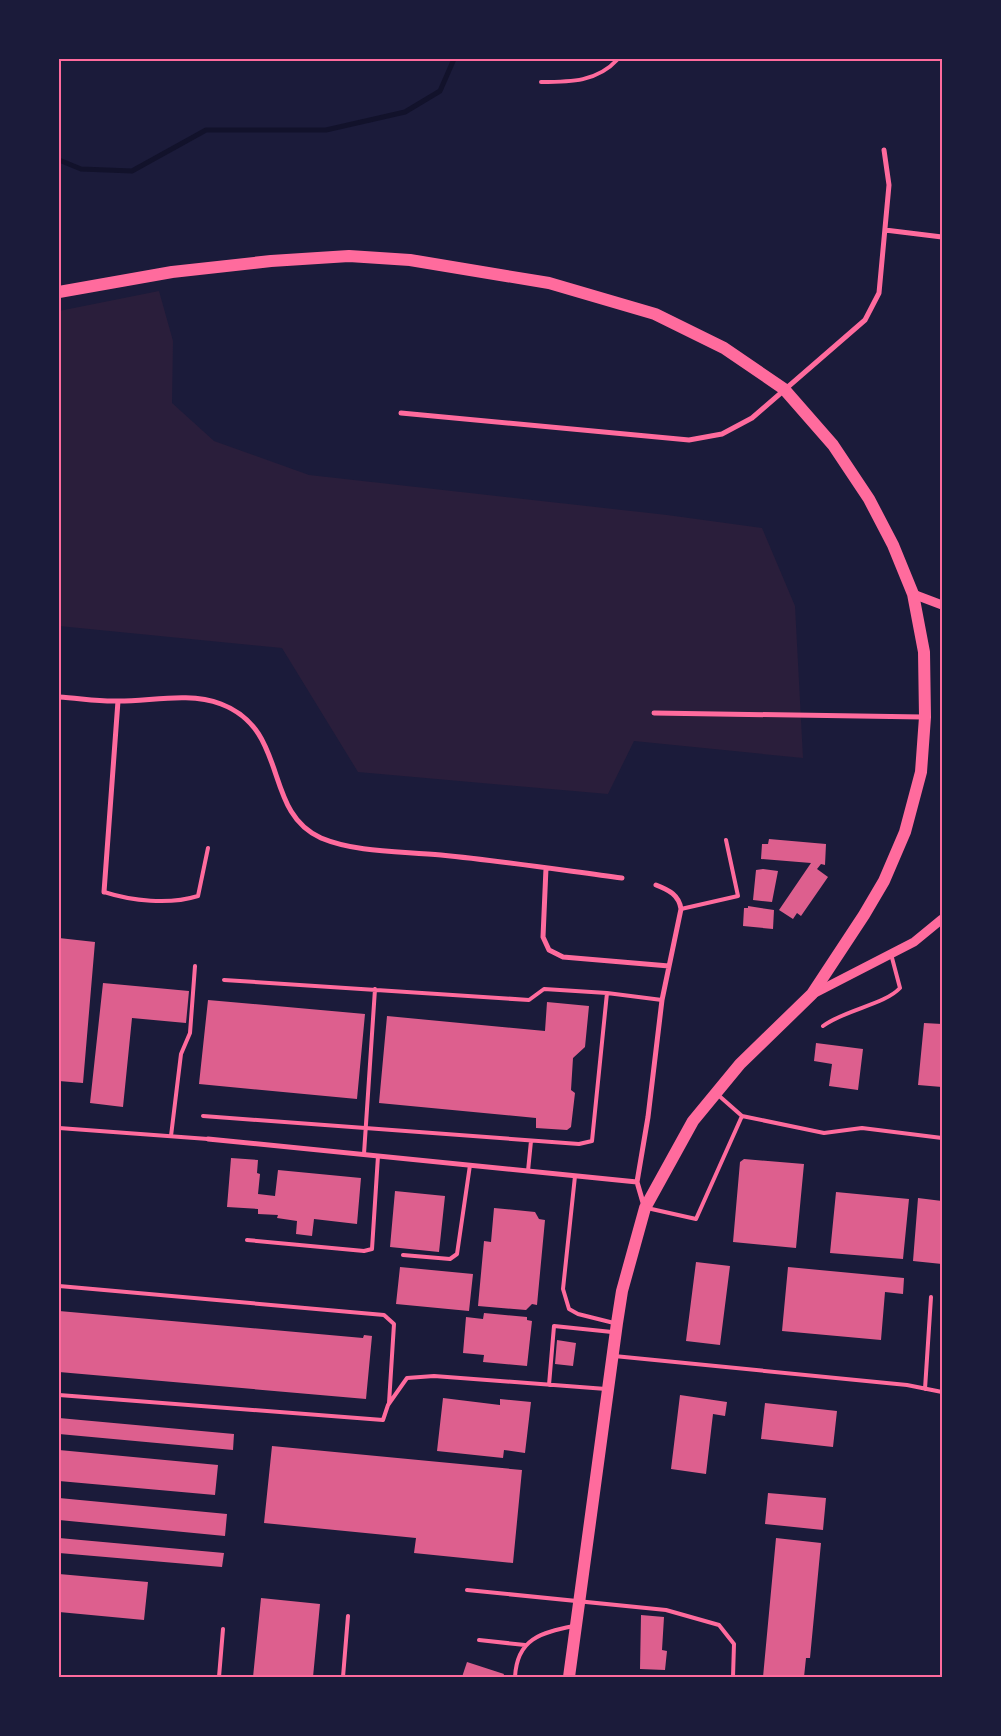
<svg xmlns="http://www.w3.org/2000/svg" width="1001" height="1736" font-family="'Alegreya Sans',sans-serif">
<rect width="100%" height="100%" fill="#1b1b3a"/>
<path fill="#2a1e3b" d="M 159,291 L 173,341 L 172,403 L 214,441 L 309,475 L 667,515 L 762,528 L 795,606 L 803,758 L 634,741 L 608,794 L 358,772 L 282,648 L 59,626 L 59,311 Z"/>
<g fill="none" stroke-linecap="round" stroke-linejoin="round">
<path stroke="#12122b" stroke-width="5" d="M 59,160 L 81,169 L 132,171 L 206,130 L 326,130 L 405,112 L 440,91 L 454,59"/>
</g>
<path fill="#dd5f8e" d="M 769,839 L 826,844 L 825,865 L 821,864 L 817,869 L 828,877 L 801,916 L 797,913 L 793,919 L 779,910 L 811,863 L 761,859 L 762,844 L 768,844 Z
M 763,869 L 778,871 L 772,902 L 753,900 L 756,870 Z
M 748,906 L 774,910 L 773,929 L 743,926 L 744,908 L 748,908 Z
M 59,938 L 95,942 L 83,1083 L 59,1081 Z
M 103,983 L 189,991 L 186,1023 L 132,1018 L 123,1107 L 90,1103 Z
M 208,1000 L 365,1014 L 357,1099 L 199,1084 Z
M 547,1002 L 589,1006 L 585,1047 L 573,1058 L 571,1090 L 575,1093 L 571,1127 L 567,1130 L 536,1128 L 536,1118 L 379,1103 L 387,1016 L 545,1031 Z
M 924,1023 L 942,1024 L 942,1087 L 918,1085 Z
M 816,1043 L 863,1049 L 858,1090 L 829,1086 L 832,1064 L 814,1061 Z
M 231,1158 L 258,1160 L 257,1173 L 260,1174 L 258,1194 L 275,1196 L 278,1170 L 361,1178 L 357,1224 L 314,1219 L 312,1236 L 296,1234 L 297,1221 L 277,1218 L 278,1215 L 258,1214 L 258,1209 L 227,1207 Z
M 744,1159 L 804,1164 L 796,1248 L 733,1242 L 740,1162 Z
M 395,1191 L 445,1196 L 439,1252 L 390,1247 Z
M 836,1192 L 909,1199 L 903,1259 L 830,1253 Z
M 918,1198 L 942,1201 L 942,1264 L 913,1261 Z
M 494,1208 L 535,1212 L 539,1219 L 545,1220 L 537,1305 L 532,1304 L 526,1310 L 478,1306 L 484,1241 L 491,1242 Z
M 696,1262 L 730,1266 L 720,1345 L 686,1341 Z
M 400,1267 L 473,1274 L 469,1311 L 396,1304 Z
M 788,1267 L 904,1278 L 903,1294 L 885,1292 L 881,1340 L 782,1331 Z
M 59,1311 L 363,1338 L 364,1335 L 372,1336 L 366,1399 L 59,1372 Z
M 484,1313 L 527,1317 L 527,1320 L 532,1321 L 527,1366 L 483,1362 L 484,1355 L 463,1353 L 466,1317 L 483,1319 Z
M 557,1340 L 576,1343 L 573,1366 L 555,1364 Z
M 680,1395 L 727,1402 L 725,1416 L 713,1414 L 706,1474 L 671,1469 Z
M 443,1398 L 500,1405 L 500,1399 L 531,1402 L 525,1453 L 504,1450 L 503,1458 L 437,1451 Z
M 765,1403 L 837,1411 L 833,1447 L 761,1439 Z
M 59,1418 L 234,1434 L 233,1450 L 59,1434 Z
M 272,1446 L 522,1470 L 513,1563 L 414,1553 L 416,1538 L 264,1523 Z
M 59,1450 L 218,1465 L 215,1495 L 59,1481 Z
M 768,1493 L 826,1498 L 823,1530 L 765,1524 Z
M 59,1498 L 227,1514 L 225,1536 L 59,1520 Z
M 59,1538 L 224,1553 L 222,1567 L 59,1553 Z
M 776,1538 L 821,1543 L 810,1658 L 806,1658 L 804,1677 L 763,1677 Z
M 59,1574 L 148,1582 L 144,1620 L 59,1612 Z
M 261,1598 L 320,1604 L 313,1677 L 253,1677 Z
M 641,1615 L 664,1617 L 662,1650 L 667,1651 L 665,1670 L 640,1669 Z
M 467,1662 L 504,1674 L 503,1677 L 462,1677 Z"/>
<g fill="none" stroke-linecap="round" stroke-linejoin="round">
<path stroke="#ff6b9d" stroke-width="4" d="M 541,82 C 571,82 597,82 618,59
M 104,892 C 132,901 169,905 198,896 L 208,848
M 681,909 L 738,896 L 726,840
M 224,980 L 529,1000 L 544,989 L 607,993 L 662,1000
M 823,1026 C 846,1009 884,1005 900,988 L 891,954
M 717,1094 L 742,1116 L 824,1133 L 862,1128 L 942,1138
M 203,1116 L 579,1144 L 592,1141 L 607,993
M 59,1128 L 208,1139
M 171,1136 L 181,1054 L 190,1033 L 195,966
M 364,1154 L 375,989
M 528,1171 L 531,1141
M 575,1176 L 563,1289 L 569,1309 L 578,1314 L 614,1323
M 647,1208 L 696,1219 L 742,1116
M 247,1240 L 364,1251 L 372,1249 L 378,1156
M 403,1255 L 450,1259 L 457,1254 L 470,1165
M 59,1286 L 384,1315 L 394,1324 L 389,1403
M 614,1356 L 907,1385 L 942,1392
M 549,1385 L 554,1326 L 612,1332
M 925,1389 L 931,1297
M 59,1395 L 383,1420 L 388,1405 L 407,1378 L 434,1376 L 606,1389
M 467,1590 L 666,1610 L 719,1625 L 734,1644 L 733,1677
M 479,1640 L 525,1645
M 219,1677 L 223,1629
M 343,1677 L 348,1616
M 515,1677 C 517,1638 541,1633 574,1626"/>
<path stroke="#ff6b9d" stroke-width="5" d="M 885,230 L 942,237
M 401,413 L 689,440 L 722,434 L 752,418 L 865,320 L 879,293 L 889,185 L 884,150
M 59,697 C 79,698 99,702 119,701 C 152,701 189,692 221,704 C 290,730 262,812 321,838 C 357,853 402,851 441,855 C 501,861 561,870 622,878
M 654,713 L 923,717
M 546,868 L 543,937 L 549,950 L 563,957 L 669,966
M 104,892 L 118,701
M 208,1139 L 637,1182
M 644,1206 L 637,1182 L 648,1117 L 662,1000 L 681,909 C 679,895 669,890 656,885"/>
<path stroke="#ff6b9d" stroke-width="9" d="M 913,594 L 942,605
M 813,994 L 914,942 L 942,919"/>
<path stroke="#ff6b9d" stroke-width="12" d="M 59,292 L 172,272 L 271,261 L 349,256 L 410,260 L 549,283 L 655,314 L 724,348 L 784,389 L 833,445 L 869,499 L 893,545 L 913,594 L 924,652 L 925,717 L 921,772 L 905,832 L 884,881 L 864,915 L 812,994 L 740,1064 L 693,1121 L 645,1208 L 622,1291 L 617,1323 L 569,1677"/>
</g>
<rect width="1001" height="1736" fill="none" stroke="#1b1b3a" stroke-width="120"/>
<rect x="60" y="60" width="881" height="1616" fill="none" stroke="#ff6b9d" stroke-width="2"/>
</svg>
